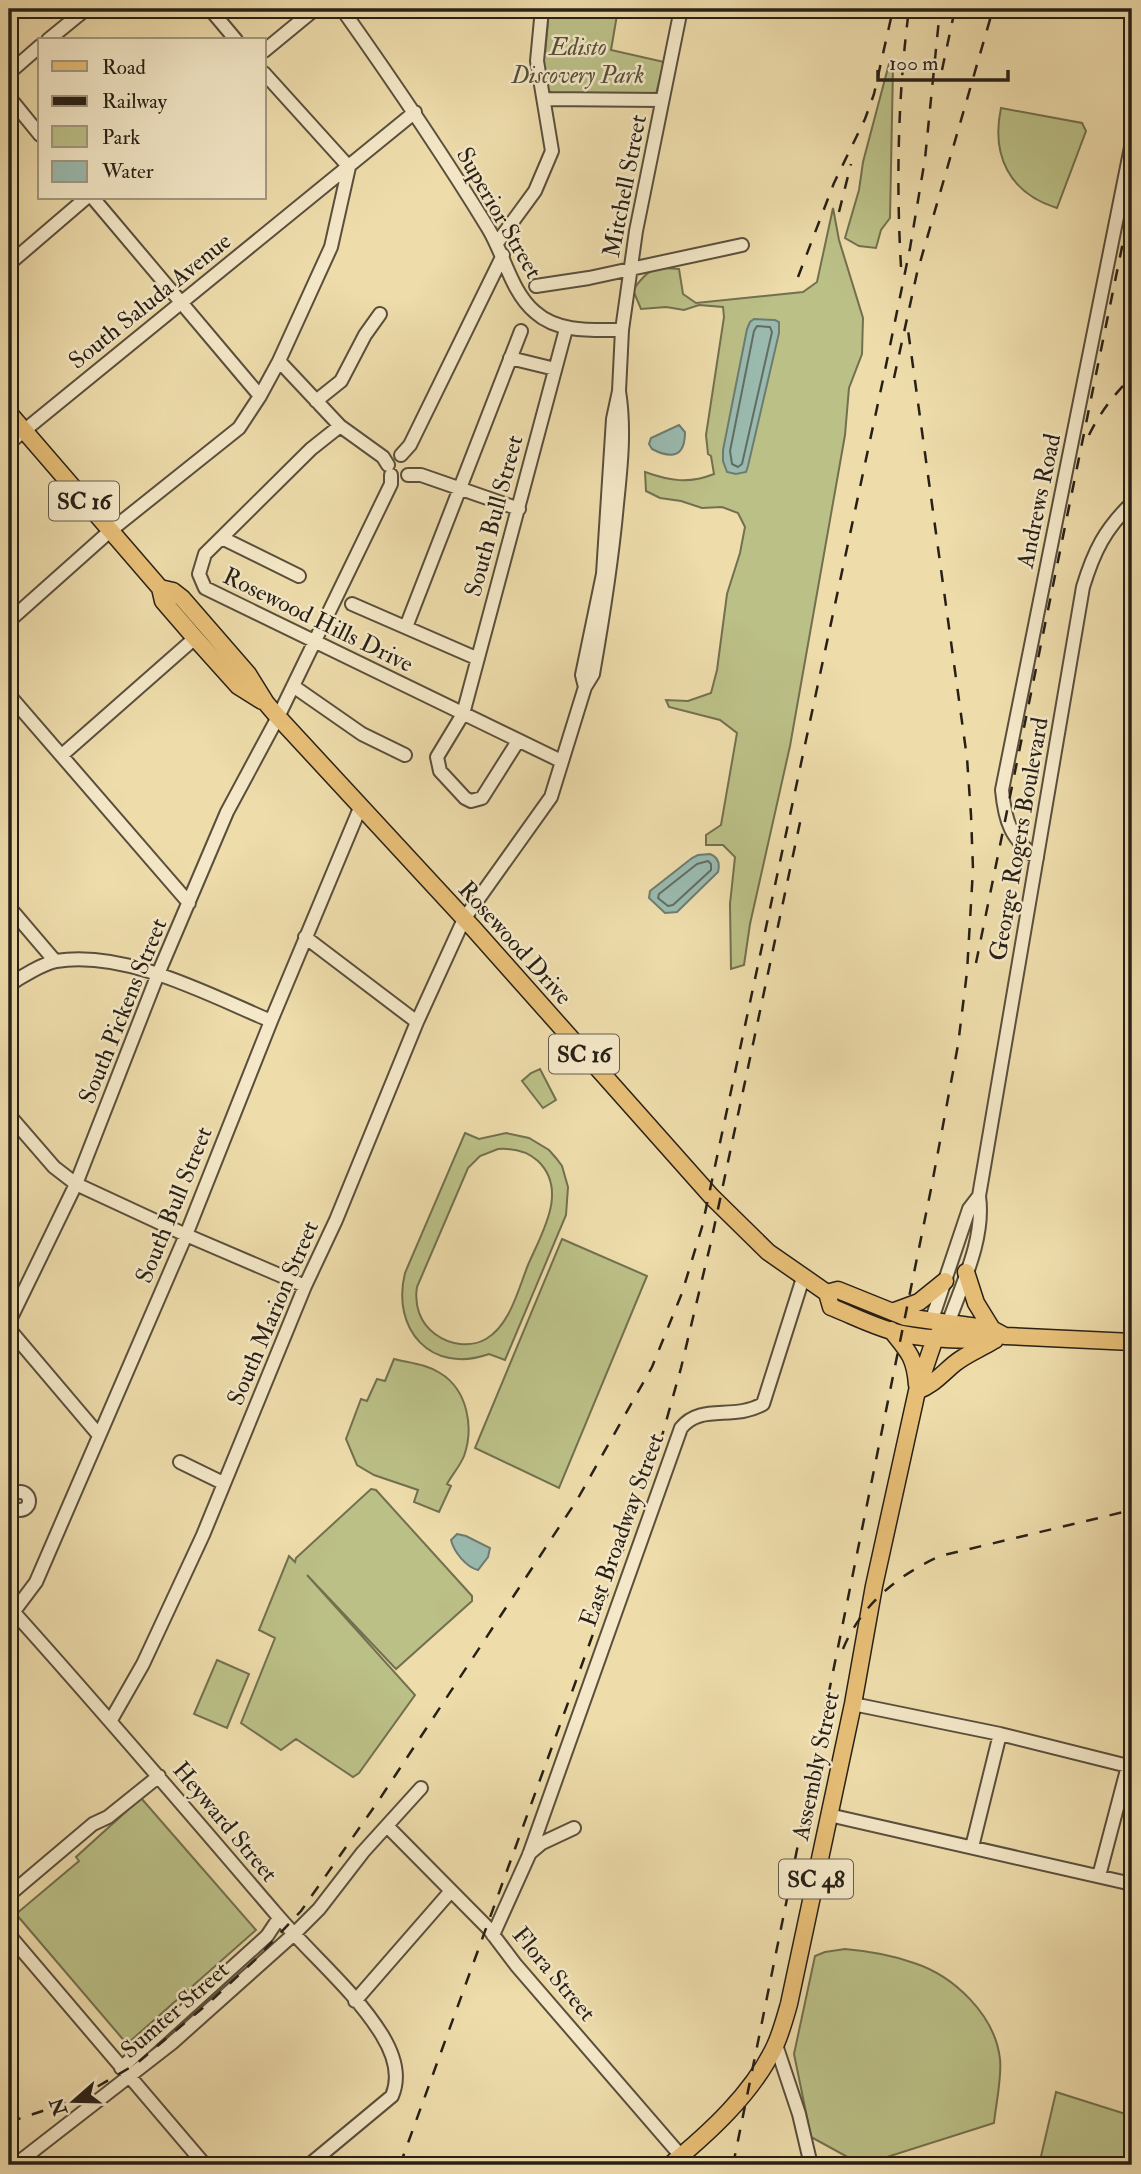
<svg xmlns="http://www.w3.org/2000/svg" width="1141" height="2174" font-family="'IM FELL Double Pica',serif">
<rect width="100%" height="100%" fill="#eedcab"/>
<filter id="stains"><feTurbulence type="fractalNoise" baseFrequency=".00286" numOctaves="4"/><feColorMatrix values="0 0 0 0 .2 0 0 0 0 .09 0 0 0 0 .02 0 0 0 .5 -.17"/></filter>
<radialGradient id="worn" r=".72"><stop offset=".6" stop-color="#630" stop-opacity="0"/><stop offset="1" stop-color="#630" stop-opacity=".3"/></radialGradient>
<path fill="#bbc087" stroke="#72704f" stroke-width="2" fill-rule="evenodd" d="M 546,9 L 618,9 L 611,50 L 664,62 L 656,94 L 559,95 L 548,91 L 543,73 L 543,56 L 545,54 L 549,10 Z
M 890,60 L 893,68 L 890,218 L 881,230 L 876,248 L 859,246 L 845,238 L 859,190 L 863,162 Z
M 1001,108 L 1082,123 L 1086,131 L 1057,208 C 1009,193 991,155 1001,108 Z
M 833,208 L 839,240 L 863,318 L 862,354 L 849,388 L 845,435 L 790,746 L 750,924 L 744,965 L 731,969 L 730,904 L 735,857 L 723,845 L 706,845 L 706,835 L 721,825 L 737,733 L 720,720 L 669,707 L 666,700 L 688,701 L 711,693 L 717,670 L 727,594 L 740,553 L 745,527 L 738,513 L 722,507 L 702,508 L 681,501 L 660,498 L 646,491 L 645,472 C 670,481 689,484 714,474 L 711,456 L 708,454 L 706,435 L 724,317 L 723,307 L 699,305 L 684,310 L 666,307 L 641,309 L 633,290 C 648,269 653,266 679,269 L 683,294 L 696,303 L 803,292 L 817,282 Z
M 540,1069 L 556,1100 L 543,1108 L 522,1081 L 531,1073 Z
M 465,1133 L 479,1139 L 506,1133 L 529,1138 L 549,1150 L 556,1158 L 562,1166 L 568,1187 L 566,1215 L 505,1360 L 489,1354 C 431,1375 391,1329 405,1273 ZM 498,1149 C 513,1148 527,1151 538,1161 C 569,1191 541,1234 528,1265 C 518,1290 510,1325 486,1339 C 470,1348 450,1345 435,1334 C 420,1323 414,1305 417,1287 L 468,1168 L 480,1156 Z
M 562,1239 L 647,1276 L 559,1488 L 475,1448 Z
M 394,1359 C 410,1363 426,1364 440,1373 C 468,1390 474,1428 464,1456 C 460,1466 452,1475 447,1484 L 451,1486 L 439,1512 L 414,1502 L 418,1490 L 374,1475 L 357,1465 L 346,1439 L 361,1399 L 367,1401 L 377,1379 L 385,1381 Z
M 371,1489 L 376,1490 L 472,1596 L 472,1601 L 396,1669 L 307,1575 L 415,1695 L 359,1773 L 353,1777 L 296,1739 L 281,1750 L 241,1723 L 275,1638 L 259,1630 L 289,1556 L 295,1562 L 296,1558 Z
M 217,1660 L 249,1674 L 227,1728 L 194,1714 Z
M 141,1798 L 256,1930 L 127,2044 L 16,1914 L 79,1861 L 76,1857 Z
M 845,1949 C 868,1951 892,1955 914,1963 C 954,1976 995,2015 1000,2059 C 1002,2077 996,2104 994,2123 L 862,2165 L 811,2137 L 794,2054 L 815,1956 L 825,1952 Z
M 1056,2092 L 1132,2116 L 1132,2165 L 1039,2165 Z"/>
<path fill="#9abaaf" stroke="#6c7c72" stroke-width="2" d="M 754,319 L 775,320 L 779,322 L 779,333 L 748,466 L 746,472 L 736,474 L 727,472 L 723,461 L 723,450 L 747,329 L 750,322 Z
M 679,425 L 685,432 C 685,456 673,460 652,449 L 649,444 L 651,438 Z
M 710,854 C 718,857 720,864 718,872 L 677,912 L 665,913 L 649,898 L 650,891 L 692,858 L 698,855 Z
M 457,1534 L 466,1536 L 490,1548 L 488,1557 L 478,1570 C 466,1567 454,1552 451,1540 Z"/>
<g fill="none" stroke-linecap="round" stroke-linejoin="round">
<path stroke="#616d63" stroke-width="2" d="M 757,326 L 770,327 L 772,332 L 742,464 L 738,467 L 732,464 L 730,451 L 754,331 Z
M 708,861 L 711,864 L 711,870 L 673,905 L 668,906 L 658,898 L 659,894 L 697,864 Z"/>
<g stroke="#5a4f3c" stroke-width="16">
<path id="minor" d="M 210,9 L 236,40
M 342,9 C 393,81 442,153 488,228 C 504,254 511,292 535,312 C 558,333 593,330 622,330 L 619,391
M 48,40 L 86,9
M 264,51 L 315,9
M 9,73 L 40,46
M 9,97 L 40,135
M 544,99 L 662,100
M 93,198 L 260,396
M 497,243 L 535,191 L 552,151 L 537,61 L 542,9
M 9,264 L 86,198
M 536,286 L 589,278 L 742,245
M 622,330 L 636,231 L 681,9
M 510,358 L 555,369
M 279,361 L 340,426 L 383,457 L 388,465
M 316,401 L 341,381 L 365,335 L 380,314
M 340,426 L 311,449 L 205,554 L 199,574 L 205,588 L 561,761
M 9,443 L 415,112
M 401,455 L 410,445 L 503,255
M 408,475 L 421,475 L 519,509
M 222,538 L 299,576
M 352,604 L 476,658
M 9,621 L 110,531 L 239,428 L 260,396 L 279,361 L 331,247 L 349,167 L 264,73
M 406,627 L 521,331
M 293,686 L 362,734 L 405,755
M 9,695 L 189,903
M 518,741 L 482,798 L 471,801 L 465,798 L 440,771 L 437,757 L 463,714 L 566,329
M 62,755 L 195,638
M 1037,858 C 1011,839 1005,822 1002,790 L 1132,142
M 9,907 L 55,961
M 305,937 L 417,1022
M 9,985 C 19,978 44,963 56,961 C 126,950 207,994 271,1021
M 9,1115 L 54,1167 L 76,1184 L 186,1235 L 305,1286
M 9,1322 L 76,1184 L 158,974 L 227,812 L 278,717 L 391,484 L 391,475
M 931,1322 L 969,1209 L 979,1196
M 948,1324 C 962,1284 985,1239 979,1196 L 1083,587 C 1094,551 1105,529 1132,503
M 9,1329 L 98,1434
M 180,1462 L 223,1483
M11 1501a9 9 0 1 1 18 0a9 9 0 1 1-18 0Z
M 10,1608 C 101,1709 189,1812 277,1915 C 311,1955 354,1990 382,2035 C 393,2053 401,2075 392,2096 L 309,2165
M 9,1618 L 36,1582 L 186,1235 L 271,1021 L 360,808
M 853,1704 L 1000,1734 L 1132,1767
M 111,1720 L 143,1664 L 203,1535 L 305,1286 L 336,1220 L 417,1022 L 464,919 L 551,797 L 585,687 L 593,674 C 603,617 612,561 617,504 C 621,466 625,429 619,391 L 613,419 L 603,574 L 582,675 L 585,687
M 829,1815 L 1132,1884
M 388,1827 L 488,1928 L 516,1965 L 681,2156
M 972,1847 L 1000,1734
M 529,1854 L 542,1843 L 574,1828
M 1099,1876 L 1128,1766
M 9,1895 L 93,1824 L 108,1817 L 159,1776
M 9,1935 L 205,2165
M 493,1935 L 529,1855 L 681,1428 C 701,1403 733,1421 763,1404 L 803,1278
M 355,2001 L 450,1892
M 776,2045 L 799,2114 L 811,2165
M 121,2068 L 256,1946 L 267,1936 L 279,1918
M 15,2165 L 172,2043 L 294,1934 L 319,1909 L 363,1852 L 421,1788"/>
</g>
<g stroke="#282017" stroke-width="19">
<path id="major" d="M 9,413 L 160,588 L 163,601 L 195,638 L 238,686 L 262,701
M 160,588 L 173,591 L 182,598 L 248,674 L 266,703 L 278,717 L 473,928 L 712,1197 L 768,1252 L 827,1293 L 831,1307 C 854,1316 878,1329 903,1334 C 933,1340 965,1340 995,1340
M 966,1272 L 976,1303 L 992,1329
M 827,1293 L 838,1290 L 905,1317 L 992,1329 L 1005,1336 L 1132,1342
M 892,1312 L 919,1302 L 945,1281
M 891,1330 C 908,1351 915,1357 917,1385
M 917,1391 C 933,1385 941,1375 954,1364 C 966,1354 980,1349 993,1341
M 670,2165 C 709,2133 753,2093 775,2046 C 781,2033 785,2018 789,2004 L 853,1704 L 874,1586 L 917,1391 L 935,1338 L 948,1324"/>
</g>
<use href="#minor" stroke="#f4e8c8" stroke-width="12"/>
<use href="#major" stroke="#e7be76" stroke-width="16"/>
<path stroke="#282017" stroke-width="2.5" stroke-dasharray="12 12" stroke-linecap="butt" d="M 942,70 L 955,9
M 839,212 L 851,164
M 901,267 C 896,181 898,94 909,9
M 798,277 L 834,183 L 865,119 L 874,94 L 893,9
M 894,378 L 917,273 L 993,9
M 1089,435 C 1100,412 1115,394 1132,376
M 976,963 L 1132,198
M 843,1649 C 861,1605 898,1575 940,1556 L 1132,1510
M 9,2122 L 73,2101 L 136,2064 L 211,2001 L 256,1959 L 301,1911 L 379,1800 L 577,1500 L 652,1367 L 682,1293 L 702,1227 L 884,375 L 910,248 L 925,159 L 940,9
M 400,2165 L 613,1579 L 662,1436 L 681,1368 L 711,1242 L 802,813
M 733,2165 L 932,1184 L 958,1045 L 967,972 L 973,869 L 971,815 L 967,758 L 908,330"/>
</g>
<g text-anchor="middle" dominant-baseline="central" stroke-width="5" stroke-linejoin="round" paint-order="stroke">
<g fill="#f4e8c8" stroke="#655c4c" stroke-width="2">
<rect x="49" y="481.5" width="70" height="39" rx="5"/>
<rect x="549" y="1034.5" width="70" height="39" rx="5"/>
<rect x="779" y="1859.5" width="74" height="39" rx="5"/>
</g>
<g font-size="23" font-weight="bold" fill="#282017">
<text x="84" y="501">SC 16</text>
<text x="584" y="1054">SC 16</text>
<text x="816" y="1879">SC 48</text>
</g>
<g font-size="24" font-style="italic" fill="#545039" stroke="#f4e8c8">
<text x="578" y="47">Edisto<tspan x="578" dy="28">Discovery Park</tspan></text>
</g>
<g font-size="24" fill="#282017" stroke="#f4e8c8">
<text transform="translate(625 186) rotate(-79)">Mitchell Street</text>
<text transform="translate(499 213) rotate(60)">Superior Street</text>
<text transform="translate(150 301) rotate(-39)">South Saluda Avenue</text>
<text transform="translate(1039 501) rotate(-78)">Andrews Road</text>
<text transform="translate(494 516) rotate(-75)">South Bull Street</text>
<text transform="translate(318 620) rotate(26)">Rosewood Hills Drive</text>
<text transform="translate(1019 839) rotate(-80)">George Rogers Boulevard</text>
<text transform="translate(515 943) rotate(48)">Rosewood Drive</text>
<text transform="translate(123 1011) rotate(-68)">South Pickens Street</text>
<text transform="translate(174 1205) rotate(-68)">South Bull Street</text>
<text transform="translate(273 1313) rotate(-67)">South Marion Street</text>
<text transform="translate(622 1530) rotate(-70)">East Broadway Street</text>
<text transform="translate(816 1766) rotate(-78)">Assembly Street</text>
<text transform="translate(225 1822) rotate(50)">Heyward Street</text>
<text transform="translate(554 1974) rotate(50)">Flora Street</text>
<text transform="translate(175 2010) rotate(-41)">Sumter Street</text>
</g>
</g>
<rect width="1141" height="2174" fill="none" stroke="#eedcab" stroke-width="35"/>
<rect x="10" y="10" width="1120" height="2153" fill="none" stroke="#282017" stroke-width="3.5"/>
<rect x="18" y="18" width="1106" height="2139" fill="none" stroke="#282017" stroke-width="2"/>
<rect x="38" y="38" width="228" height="161" fill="#f4e8c8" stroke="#a29881" stroke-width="2"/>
<rect x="52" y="61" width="35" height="10" fill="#e7be76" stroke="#a29881" stroke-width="2"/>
<text x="102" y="74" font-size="21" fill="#282017">Road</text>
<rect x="52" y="96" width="35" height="10" fill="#282017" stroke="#a29881" stroke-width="2"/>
<text x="102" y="108" font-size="21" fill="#282017">Railway</text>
<rect x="52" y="126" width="35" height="21" fill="#bbc087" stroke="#a29881" stroke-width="2"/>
<text x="102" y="144" font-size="21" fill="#282017">Park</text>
<rect x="52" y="161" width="35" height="21" fill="#9abaaf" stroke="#a29881" stroke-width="2"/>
<text x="102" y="178" font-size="21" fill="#282017">Water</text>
<g transform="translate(74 2101) rotate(250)" stroke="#f4e8c8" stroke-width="5" paint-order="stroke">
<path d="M0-5L12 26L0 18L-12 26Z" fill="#282017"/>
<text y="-10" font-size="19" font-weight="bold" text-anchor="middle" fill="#282017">N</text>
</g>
<path d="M878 70v10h130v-10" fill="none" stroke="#282017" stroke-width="3.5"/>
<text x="889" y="70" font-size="21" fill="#282017" stroke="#f4e8c8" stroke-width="5" paint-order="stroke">100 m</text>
<rect width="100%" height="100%" filter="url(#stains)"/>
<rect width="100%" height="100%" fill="url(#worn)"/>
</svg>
